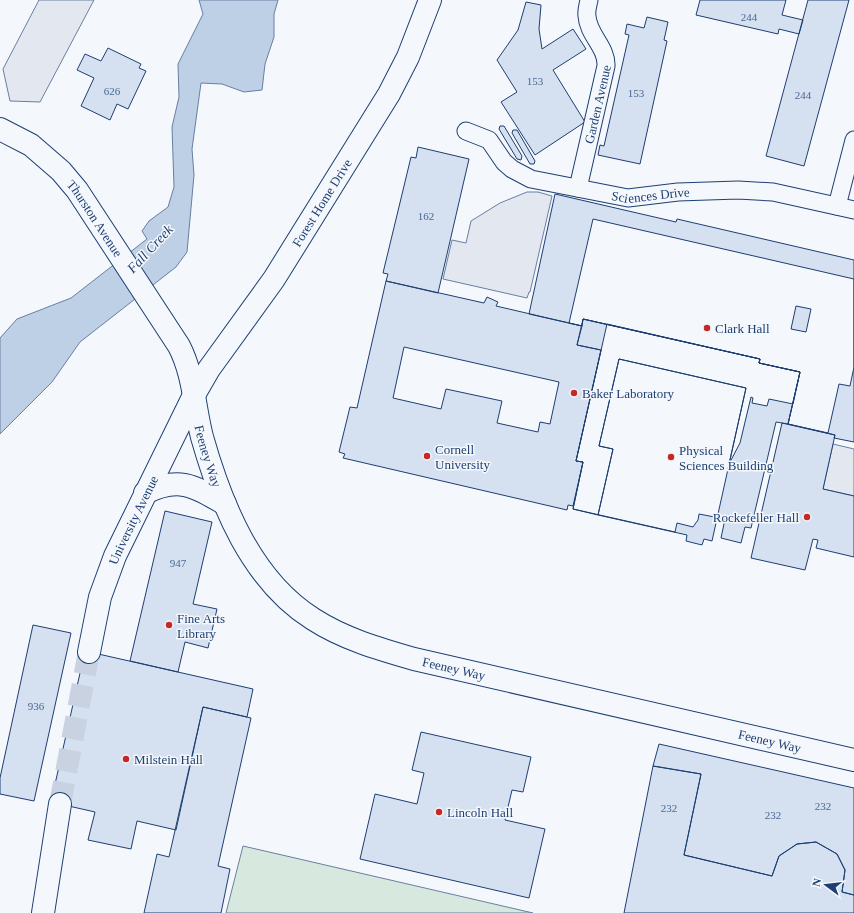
<svg xmlns="http://www.w3.org/2000/svg" width="854" height="913" font-family="'Times New Roman',serif">
<rect width="100%" height="100%" fill="#f4f7fb"/>
<path fill="#d7e8df" stroke="#687fa3" d="M 243,846 L 533,913 L 226,913 Z"/>
<path fill="#e3e8f0" stroke="#687fa3" d="M 39,0 L 94,0 L 40,102 L 10,101 L 3,69 Z
M 527,192 L 538,192 L 552,196 L 530,292 L 529,292 L 527,298 L 443,279 L 452,240 L 466,243 L 471,221 L 500,203 Z
M 833,444 L 854,449 L 854,496 L 823,489 Z"/>
<path fill="#bed0e5" stroke="#687fa3" d="M 199,0 L 278,0 L 274,14 L 274,37 L 265,64 L 262,90 L 244,92 L 222,84 L 201,83 L 192,149 L 194,175 L 187,252 L 176,267 L 80,342 L 52,382 L 0,434 L 0,338 L 17,319 L 71,298 L 147,239 L 142,231 L 149,221 L 168,207 L 174,187 L 172,127 L 179,97 L 178,64 L 203,14 Z"/>
<path fill="#d5e0f0" stroke="#1d3f73" fill-rule="evenodd" d="M 700,0 L 786,0 L 782,15 L 803,20 L 799,34 L 779,29 L 778,34 L 696,15 Z
M 808,0 L 849,0 L 804,166 L 766,156 Z
M 526,2 L 541,5 L 539,29 L 542,49 L 573,29 L 586,49 L 553,70 L 585,122 L 535,155 L 501,102 L 517,92 L 497,60 L 518,30 Z
M 647,17 L 668,22 L 664,40 L 667,41 L 640,164 L 598,155 L 600,145 L 604,146 L 629,35 L 625,34 L 627,24 L 644,28 Z
M 108,48 L 141,64 L 139,68 L 146,71 L 128,109 L 117,104 L 110,120 L 81,106 L 94,78 L 77,70 L 85,54 L 101,61 Z
M 500,126 L 504,126 L 522,156 L 521,160 L 517,159 L 499,129 Z
M 513,130 L 517,130 L 535,161 L 534,164 L 530,164 L 512,133 Z
M 418,147 L 469,159 L 438,293 L 386,281 L 388,274 L 383,273 L 411,157 L 416,158 Z
M 555,194 L 676,222 L 677,219 L 854,260 L 854,442 L 834,438 L 835,435 L 788,424 L 800,372 L 759,363 L 760,359 L 583,319 L 582,326 L 529,314 Z
M 593,219 L 854,279 L 854,367 L 850,386 L 839,384 L 828,433 L 788,424 L 800,372 L 759,363 L 760,359 L 583,319 L 582,326 L 569,323 ZM 796,306 L 811,309 L 806,332 L 791,329 Z
M 386,281 L 484,303 L 487,297 L 498,302 L 496,306 L 582,326 L 577,345 L 601,350 L 576,461 L 583,462 L 573,506 L 568,505 L 567,510 L 343,458 L 345,454 L 339,452 L 350,407 L 357,408 ZM 404,347 L 559,382 L 550,424 L 540,422 L 538,432 L 497,423 L 502,401 L 446,389 L 441,409 L 393,398 Z
M 583,319 L 760,359 L 759,363 L 800,372 L 793,404 L 769,399 L 767,406 L 752,403 L 753,398 L 751,397 L 740,443 L 729,464 L 746,388 L 619,359 L 599,446 L 613,449 L 598,515 L 573,509 L 583,462 L 576,461 L 601,350 L 577,345 Z
M 607,324 L 760,359 L 759,363 L 800,372 L 788,424 L 776,422 L 751,528 L 745,527 L 741,543 L 721,538 L 725,519 L 699,514 L 698,520 L 693,527 L 677,523 L 675,532 L 573,509 L 583,462 L 576,461 Z
M 619,359 L 746,388 L 712,541 L 704,539 L 702,545 L 686,541 L 687,535 L 598,515 L 613,449 L 599,446 Z
M 782,423 L 835,435 L 823,489 L 854,496 L 854,557 L 816,548 L 818,540 L 813,539 L 805,570 L 751,558 Z
M 165,511 L 212,522 L 193,604 L 217,609 L 208,648 L 185,642 L 178,672 L 130,661 Z
M 33,625 L 71,633 L 34,801 L 0,794 L 0,778 Z
M 85,651 L 253,689 L 247,717 L 203,707 L 176,830 L 137,821 L 131,849 L 88,840 L 95,812 L 51,802 Z
M 203,707 L 251,718 L 218,866 L 230,869 L 221,913 L 144,913 L 157,854 L 169,857 Z
M 421,732 L 531,757 L 523,792 L 512,790 L 505,820 L 545,829 L 529,898 L 360,859 L 375,794 L 417,804 L 424,773 L 412,770 Z
M 659,744 L 854,788 L 854,895 L 842,892 L 845,870 L 837,854 L 816,842 L 797,844 L 779,856 L 772,876 L 684,855 L 701,774 L 653,766 Z
M 653,766 L 701,774 L 684,855 L 772,876 L 779,856 L 797,844 L 816,842 L 837,854 L 845,870 L 842,892 L 854,895 L 854,913 L 624,913 Z"/>
<g fill="none" stroke-linecap="round" stroke-linejoin="round">
<path stroke="#c9d2e0" stroke-width="22" stroke-dasharray="22 11" stroke-linecap="butt" d="M 60,804 L 89,652"/>
<g stroke="#1d3f73" stroke-width="19">
<g id="street">
<path id="s1" d="M 466,131 L 489,140 L 504,162 L 512,169 L 531,179 L 628,198 L 678,192 L 738,190 L 773,192 L 854,210"/>
<path id="s2" d="M 578,188 L 606,66 C 607,47 588,35 587,16 C 586,11 588,5 589,0"/>
<path d="M 837,206 L 854,140"/>
</g>
</g>
<g stroke="#1d3f73" stroke-width="24">
<g id="secondary">
<path id="s3" d="M 0,129 L 31,145 L 61,171 L 77,190 L 179,346 C 194,375 194,406 202,437 C 221,504 251,580 313,619 C 344,639 379,649 414,659 L 854,760"/>
<path d="M 145,493 C 179,476 194,486 225,504"/>
<path id="s4" d="M 89,652 L 100,597 L 115,556 L 194,395 L 209,369 L 274,279 L 389,94 L 408,57 L 430,0"/>
<path d="M 43,913 L 60,804"/>
</g>
</g>
<use href="#street" stroke="#f4f7fb" stroke-width="17"/>
<use href="#secondary" stroke="#f4f7fb" stroke-width="22"/>
</g>
<g fill="#c62828" stroke="#f4f7fb" stroke-width="1.5">
<circle cx="707" cy="328" r="4"/>
<circle cx="574" cy="393" r="4"/>
<circle cx="427" cy="456" r="4"/>
<circle cx="671" cy="457" r="4"/>
<circle cx="807" cy="517" r="4"/>
<circle cx="169" cy="625" r="4"/>
<circle cx="126" cy="759" r="4"/>
<circle cx="439" cy="812" r="4"/>
</g>
<g text-anchor="middle" dominant-baseline="central" stroke-width="3" stroke-linejoin="round" paint-order="stroke">
<g font-size="11" fill="#4b6792">
<text x="749" y="17">244</text>
<text x="535" y="81">153</text>
<text x="112" y="91">626</text>
<text x="636" y="93">153</text>
<text x="803" y="95">244</text>
<text x="426" y="216">162</text>
<text x="178" y="563">947</text>
<text x="36" y="706">936</text>
<text x="823" y="806">232</text>
<text x="669" y="808">232</text>
<text x="773" y="815">232</text>
</g>
<g font-size="13" fill="#1d3f73" stroke="#f4f7fb">
<text stroke="none"><textPath href="#s2" startOffset="86">Garden Avenue</textPath></text>
<text stroke="none"><textPath href="#s1" startOffset="205">Sciences Drive</textPath></text>
<text stroke="none"><textPath href="#s4" startOffset="510">Forest Home Drive</textPath></text>
<text stroke="none"><textPath href="#s3" startOffset="133">Thurston Avenue</textPath></text>
<text stroke="none"><textPath href="#s3" startOffset="400">Feeney Way</textPath></text>
<text stroke="none"><textPath href="#s4" startOffset="140">University Avenue</textPath></text>
<text stroke="none"><textPath href="#s3" startOffset="748">Feeney Way</textPath></text>
<text stroke="none"><textPath href="#s3" startOffset="1072">Feeney Way</textPath></text>
</g>
<g font-size="13" fill="#1d3f73" stroke="#f4f7fb" text-anchor="start">
<text x="715" y="328">Clark Hall</text>
<text x="582" y="393">Baker Laboratory</text>
<text x="435" y="449">Cornell<tspan x="435" dy="15">University</tspan></text>
<text x="679" y="450">Physical<tspan x="679" dy="15">Sciences Building</tspan></text>
<text x="799" y="517" text-anchor="end">Rockefeller Hall</text>
<text x="177" y="618">Fine Arts<tspan x="177" dy="15">Library</tspan></text>
<text x="134" y="759">Milstein Hall</text>
<text x="447" y="812">Lincoln Hall</text>
</g>
<g font-size="14" font-style="italic" fill="#1d3f73" stroke="#f4f7fb">
<text transform="translate(150 249) rotate(-47)">Fall Creek</text>
</g>
</g>
<g transform="translate(826 885) rotate(285)" stroke="#f4f7fb" stroke-width="3" paint-order="stroke">
<path d="M0-3L7 15L0 10L-7 15Z" fill="#1d3f73"/>
<text y="-6" font-size="11" font-weight="bold" text-anchor="middle" fill="#1d3f73">N</text>
</g>
</svg>
